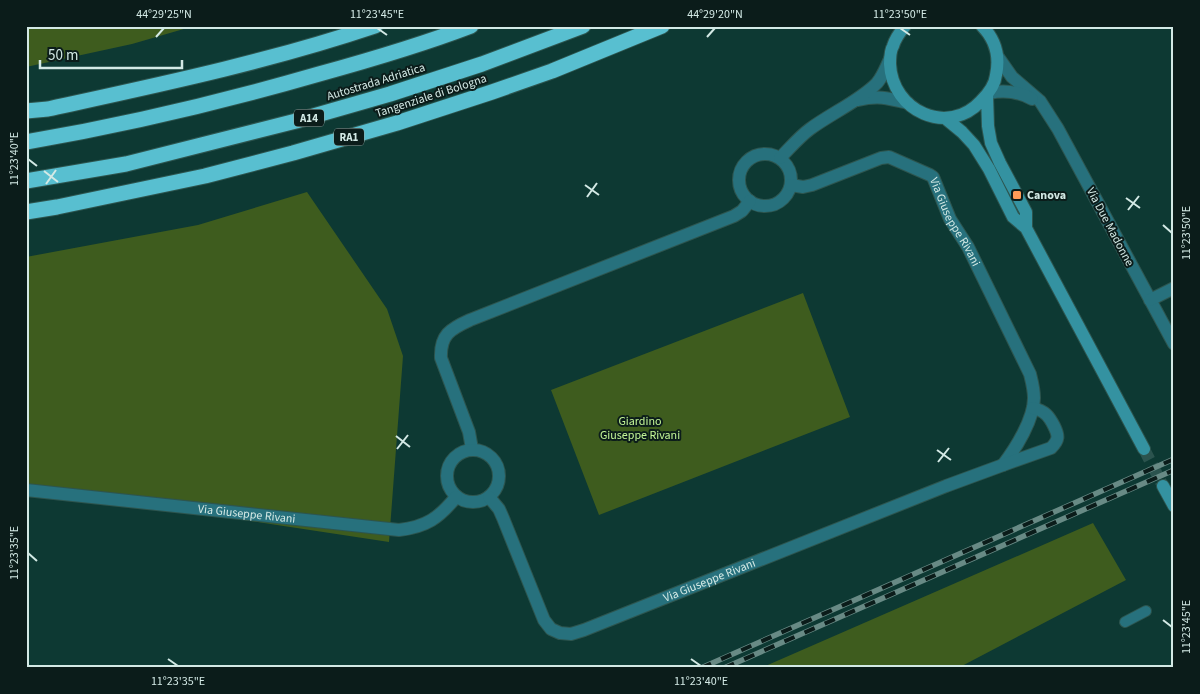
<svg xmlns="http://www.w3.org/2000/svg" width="1200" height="694" font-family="'Source Sans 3',sans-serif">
<rect width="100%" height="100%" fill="#0d3933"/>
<path fill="#3e5c1e" d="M 26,26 L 129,26 L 130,27 L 194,26 L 132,44 L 26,67 Z
M 307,192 L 387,309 L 403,356 L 389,542 L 26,487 L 26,257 L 198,225 Z
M 803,293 L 850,417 L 599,515 L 551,390 Z
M 1093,523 L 1126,580 L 958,668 L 761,668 Z"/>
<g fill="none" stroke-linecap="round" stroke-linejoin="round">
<path stroke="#2b534e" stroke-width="12" stroke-dasharray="12 6" stroke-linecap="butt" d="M 1144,449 L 1163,486"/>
<g stroke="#2d554f" stroke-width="12">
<path id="service" d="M 1125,622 L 1146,611"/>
</g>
<g stroke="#2d554f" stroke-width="14">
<g id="minor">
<path d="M 998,57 L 1012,77 L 1040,101 L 1058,129 L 1174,344"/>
<path d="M 989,93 C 1005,90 1018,91 1032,99"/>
<path d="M 858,100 C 878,95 888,98 908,103"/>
<circle cx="765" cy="180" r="26"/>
<path d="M 780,158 C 790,148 799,137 810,129 C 830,114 861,100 877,83 C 883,76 886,67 890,59"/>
<path id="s1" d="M 791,185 L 803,187 L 812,185 L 881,158 L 889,157 L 930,175 L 933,177 L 950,219 L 968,247 L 1030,374 C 1032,382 1034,389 1034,398 C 1034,419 1016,448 1003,465"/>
<path d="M 1150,300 L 1174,288"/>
<path d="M 472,449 L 469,432 L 441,358 C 440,335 450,329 470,320 L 734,216 L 742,211 L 750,201"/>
<circle cx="473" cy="476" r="26"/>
<path id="s2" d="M 26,490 L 399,530 C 426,527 439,518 456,497"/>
<path id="s3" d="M 489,497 L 499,509 L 503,518 L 544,620 L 551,629 L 560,633 L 571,634 L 584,630 L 946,486 L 1003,465 L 1051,448 C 1059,440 1059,436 1054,426 C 1049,416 1045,411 1033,408"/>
</g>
</g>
<g stroke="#2d554f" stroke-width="14">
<path id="secondary" d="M 905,26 C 900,32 895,39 893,46 C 890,51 890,58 890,64 C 892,111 948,137 981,101 C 988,94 995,85 996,75 C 1000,56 996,40 982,26
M 987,95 L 988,126 L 991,143 L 1000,163 L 1026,212 L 1026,228
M 945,118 L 962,132 L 974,145 L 989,169 L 1013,217 L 1026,228 L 1144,449
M 1163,486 L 1174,506"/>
</g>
<g stroke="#2d554f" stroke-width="17">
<path id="motorway" d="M 26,111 L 48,109 C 158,85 268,62 375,26
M 26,142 C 125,125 222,102 319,74 C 370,60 421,45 471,26
M 26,181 L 126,164 L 296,121 L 390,94 L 482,64 L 583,26
M 26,212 L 57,207 L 205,176 L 293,153 L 397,123 L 492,92 L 552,71 L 662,26"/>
</g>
<use href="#service" stroke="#27717d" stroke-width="10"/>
<use href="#minor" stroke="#27717d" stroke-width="12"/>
<use href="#secondary" stroke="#3492a1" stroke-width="12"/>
<use href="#motorway" stroke="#58bfd0" stroke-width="15"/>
<g stroke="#688a85" stroke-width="5.5">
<path id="rail" d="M 701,668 L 1174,459
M 724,668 L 1174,470"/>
</g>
<use href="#rail" stroke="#0b1c1a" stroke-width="4" stroke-dasharray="11" stroke-linecap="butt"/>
</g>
<path fill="none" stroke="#d3e9e5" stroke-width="2" d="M 377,28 L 387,35M 900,28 L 910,35M 156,37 L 164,28M 707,37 L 715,28M 28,159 L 37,166M 44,171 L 58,182M 46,184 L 56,170M 585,185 L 599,195M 587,197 L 597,183M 1126,198 L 1140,208M 1128,210 L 1139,196M 1163,225 L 1172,233M 396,436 L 410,447M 397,449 L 408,435M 937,450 L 951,460M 938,462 L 949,448M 28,553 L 37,561M 1163,620 L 1172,627M 168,659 L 178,666M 691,659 L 701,666"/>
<rect fill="#fe9b58" stroke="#0b1c1a" stroke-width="2" x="1012" y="190" width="10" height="10" rx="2.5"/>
<g text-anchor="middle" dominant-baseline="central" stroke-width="4" stroke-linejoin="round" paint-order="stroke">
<g fill="#0b1c1a" stroke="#97aca8" stroke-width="1">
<rect x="294" y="109.5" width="30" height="17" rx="4"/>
<rect x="334" y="128.5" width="30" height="17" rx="4"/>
</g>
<g font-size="11" font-weight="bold" fill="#d3e9e5">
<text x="309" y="118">A14</text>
<text x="349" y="137">RA1</text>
</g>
<g font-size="12" fill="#d3e9e5" stroke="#0b1c1a">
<text transform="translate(376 82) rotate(-17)">Autostrada Adriatica</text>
<text transform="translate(431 96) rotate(-18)">Tangenziale di Bologna</text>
<text stroke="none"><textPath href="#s1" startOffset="202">Via Giuseppe Rivani</textPath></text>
<text transform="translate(1110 227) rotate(62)">Via Due Madonne</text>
<text stroke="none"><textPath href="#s2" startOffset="222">Via Giuseppe Rivani</textPath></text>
<text stroke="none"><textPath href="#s3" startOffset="316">Via Giuseppe Rivani</textPath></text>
</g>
<g font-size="12" font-weight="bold" fill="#d3e9e5" stroke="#0b1c1a" text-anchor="start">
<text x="1027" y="195">Canova</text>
</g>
<g font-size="12" fill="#c3f596" stroke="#0b1c1a">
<text x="640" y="421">Giardino<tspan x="640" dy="14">Giuseppe Rivani</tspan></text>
</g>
</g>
<rect width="1200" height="694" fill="none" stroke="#0b1c1a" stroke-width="55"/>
<path d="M40 60v8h142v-8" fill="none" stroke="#d3e9e5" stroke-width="2.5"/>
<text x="48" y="60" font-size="15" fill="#d3e9e5" stroke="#0b1c1a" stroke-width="4" paint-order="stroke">50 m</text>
<rect x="28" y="28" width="1144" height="638" fill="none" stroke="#d3e9e5" stroke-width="2"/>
<g font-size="12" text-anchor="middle" fill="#d3e9e5">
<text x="164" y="18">44°29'25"N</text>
<text x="377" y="18">11°23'45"E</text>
<text x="715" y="18">44°29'20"N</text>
<text x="900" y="18">11°23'50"E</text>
<text transform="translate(14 159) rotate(-90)" y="4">11°23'40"E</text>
<text transform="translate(1186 233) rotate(-90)" y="4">11°23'50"E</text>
<text transform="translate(14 553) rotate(-90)" y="4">11°23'35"E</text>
<text transform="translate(1186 627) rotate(-90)" y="4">11°23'45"E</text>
<text x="178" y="685">11°23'35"E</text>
<text x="701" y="685">11°23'40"E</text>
</g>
</svg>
